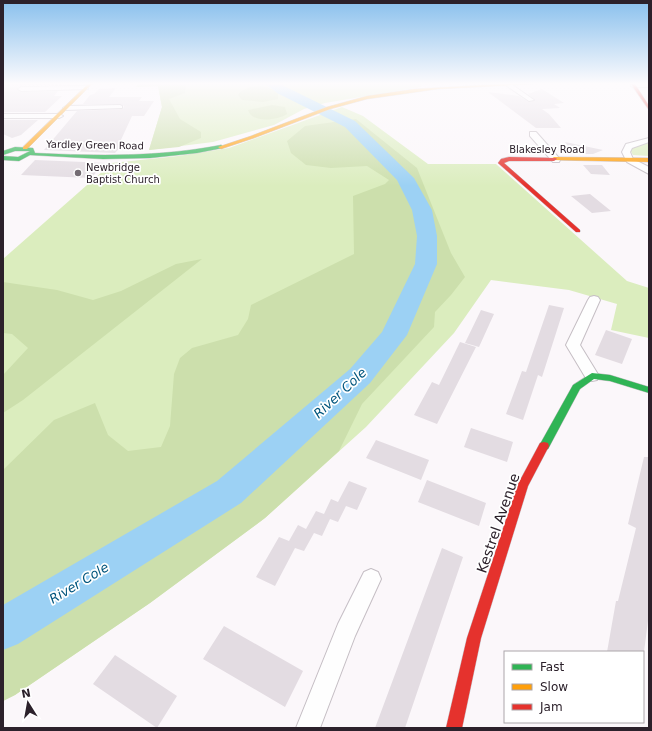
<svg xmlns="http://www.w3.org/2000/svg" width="652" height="731" font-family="'DejaVu Sans',sans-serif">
<rect width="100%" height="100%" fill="#fbf7fa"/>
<path fill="#dbedbe" d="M 139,84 L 422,84 L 421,87 L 325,103 L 304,109 L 274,125 L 213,142 L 149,150 L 162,107 L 158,86 L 136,87 Z
M 342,107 L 363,116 L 428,164 L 496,164 L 627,281 L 649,288 L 649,338 L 611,330 L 617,304 L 569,290 L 491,280 L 454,333 L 366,427 L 265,518 L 150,603 L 15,695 L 3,701 L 3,259 L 112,163 L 178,156 L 229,148 Z
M 649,143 L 649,156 L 633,155 L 630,150 L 636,146 Z"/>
<path fill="#ccdfac" d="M 139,84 L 182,84 L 186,86 L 185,93 L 169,99 L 180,119 L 201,132 L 201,138 L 179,147 L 149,150 L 162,107 L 158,86 L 136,87 Z
M 262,86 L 278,91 L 278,99 L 263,102 L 242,100 L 238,95 C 243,87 253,87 262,86 Z
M 272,105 L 285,107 L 287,114 C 278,120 252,124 248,110 Z
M 356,119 L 417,168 L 451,253 L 465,277 L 451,295 L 435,312 L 434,327 L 362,404 L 339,451 L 265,518 L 150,603 L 15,695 L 3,701 L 3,470 L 54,420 L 95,403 L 108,435 L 128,451 L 161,447 L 170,426 L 174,374 L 180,358 L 192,348 L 238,335 L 248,319 L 251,305 L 354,254 L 353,196 L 385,184 L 389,180 L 367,166 L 331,168 L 306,165 L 291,153 L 287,141 L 305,126 Z
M 202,259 L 23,400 L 3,413 L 3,375 L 28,348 L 12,334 L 3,333 L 3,282 L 57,290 L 93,300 L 121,291 L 176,264 Z"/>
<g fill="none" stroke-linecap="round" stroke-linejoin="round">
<path fill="#9cd1f4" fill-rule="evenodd" d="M 266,84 L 280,84 L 355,121 L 414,178 L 432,210 L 437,236 L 437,264 L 407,335 L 370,383 L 241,503 L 18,644 L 3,650 L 3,605 L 217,481 L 350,369 L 382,332 L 415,264 L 417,236 L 412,210 L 397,180 L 345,127 L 277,93 Z"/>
</g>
<path fill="#e3dce2" d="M 3,84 L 65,84 L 21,86 L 17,89 L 21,92 L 58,91 L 54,96 L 62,96 L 45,112 L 3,112 Z
M 116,88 L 109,97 L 142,97 L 139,101 L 154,101 L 144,116 L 132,116 L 120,142 L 126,141 L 115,153 L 44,150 L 77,111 L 123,109 L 124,106 L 120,104 L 83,104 L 90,95 L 94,94 L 99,89 Z
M 542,89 L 564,103 L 554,104 L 560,108 L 542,109 L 549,114 L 561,128 L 536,128 L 488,92 L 519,96 L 529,102 L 535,100 L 528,94 Z
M 3,120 L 38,120 L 21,135 L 12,138 L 3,134 Z
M 565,142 L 603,150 L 593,154 L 574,154 Z
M 35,160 L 84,162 L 105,163 L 91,178 L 21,175 Z
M 583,165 L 602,165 L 610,175 L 591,174 Z
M 590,194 L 611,211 L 592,213 L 571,196 Z
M 549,305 L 564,308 L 542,377 L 538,375 L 523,420 L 506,414 L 522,371 L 526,372 Z
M 481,310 L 494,314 L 479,347 L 465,343 Z
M 606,330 L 632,339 L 622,364 L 595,355 Z
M 460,342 L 476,347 L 437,424 L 414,415 L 432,382 L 439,385 Z
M 471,428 L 513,442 L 507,462 L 464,447 Z
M 376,440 L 429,460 L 421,480 L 366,458 Z
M 644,457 L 649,457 L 649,613 L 644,652 L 607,652 L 616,601 L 618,601 L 636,528 L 628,524 Z
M 427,480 L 486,503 L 479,526 L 418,502 Z
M 349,481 L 367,488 L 357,510 L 346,506 L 338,522 L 330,519 L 322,536 L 314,533 L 304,551 L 295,548 L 275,586 L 256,577 L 279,537 L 289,541 L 298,525 L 306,529 L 316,511 L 324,514 L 331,499 L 338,502 Z
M 442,548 L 463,557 L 405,728 L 375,728 Z
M 224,626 L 303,671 L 285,707 L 203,659 Z
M 115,655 L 177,696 L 157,728 L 93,684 Z"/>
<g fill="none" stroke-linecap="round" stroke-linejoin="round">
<g stroke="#c5bec4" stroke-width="2">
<path id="street" d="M 504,84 L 511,84 L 534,100 L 529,101 Z
M 631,84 L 649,84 L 649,87 L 633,87 L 631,86 Z
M 86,86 L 88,87 L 88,89 L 21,91 L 18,89 L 21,87 Z
M 120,105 L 122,106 L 122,108 L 66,110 L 63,108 L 66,106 Z
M 3,114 L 59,114 L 63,116 L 59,118 L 3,118 Z
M 530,132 L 536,132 L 559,158 L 560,160 L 559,162 L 553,162 L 530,136 Z
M 649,138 L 649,142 L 632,148 L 630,152 L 633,159 L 649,167 L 649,174 L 627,162 L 622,152 L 626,144 Z
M 594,296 L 598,297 L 600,300 L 580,345 L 599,376 L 597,380 L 592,381 L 587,380 L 566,345 L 588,300 L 590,297 Z
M 371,569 L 378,572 L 381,579 L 355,636 L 320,728 L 296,728 L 338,624 L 364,572 Z"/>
</g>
<g stroke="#c5bec4" stroke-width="1">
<path id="fast" d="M 221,145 L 224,147 L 223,148 L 197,153 L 150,158 L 103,159 L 30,155 L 19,161 L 3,160 L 3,156 L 18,157 L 30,151 L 15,151 L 3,155 L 3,151 L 15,147 L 33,148 L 35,153 C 98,156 159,157 221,145 Z
M 592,373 L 610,375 L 649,387 L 649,393 L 610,381 L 594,379 L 580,389 L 548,449 L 544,450 L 540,449 L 539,446 L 573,385 Z"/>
</g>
<g stroke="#c5bec4" stroke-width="1">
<path id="slow" d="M 88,84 L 92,84 L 27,149 L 23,149 L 23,147 Z
M 501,84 L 534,84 L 438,89 L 367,99 L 330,109 L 254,138 L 221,149 L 218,147 L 251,136 L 327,107 L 367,96 L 414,89 Z
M 554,157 L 649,158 L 649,162 L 552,160 L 551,159 Z"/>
</g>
<g stroke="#c5bec4" stroke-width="1">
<path id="jam" d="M 631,84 L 635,84 L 649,106 L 649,110 Z
M 509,157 L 556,158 L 557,159 L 554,161 L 509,161 L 504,163 L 580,230 L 580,232 L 576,232 L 498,163 L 501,159 Z
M 544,442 L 548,443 L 549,446 L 528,486 L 481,638 L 462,728 L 446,728 L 467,638 L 517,486 L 540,443 Z"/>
</g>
<use href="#street" fill="#fefefe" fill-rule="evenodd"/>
<use href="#fast" fill="#30b455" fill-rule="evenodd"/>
<use href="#slow" fill="#ff9f0a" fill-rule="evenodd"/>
<use href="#jam" fill="#e5322d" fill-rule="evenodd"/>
</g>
<linearGradient id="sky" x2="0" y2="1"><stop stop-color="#89c0ed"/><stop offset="0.45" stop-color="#fdfbfd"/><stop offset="1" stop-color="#fdfbfd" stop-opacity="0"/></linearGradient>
<rect width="652" height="186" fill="url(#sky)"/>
<circle fill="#746c73" stroke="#fff" stroke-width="1.5" cx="78" cy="173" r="4"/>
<g text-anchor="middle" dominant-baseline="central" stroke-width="3.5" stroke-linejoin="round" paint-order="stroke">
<g font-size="10" fill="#2c212b" stroke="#fff">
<text transform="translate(95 145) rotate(1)">Yardley Green Road</text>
<text x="547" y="149">Blakesley Road</text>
</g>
<g font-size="10" fill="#2c212b" stroke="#fff" text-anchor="start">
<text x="86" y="167">Newbridge<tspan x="86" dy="12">Baptist Church</tspan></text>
</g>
<g font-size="13" font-style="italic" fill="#00557d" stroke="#fff">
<text transform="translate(340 393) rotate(-43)">River Cole</text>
<text transform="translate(79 583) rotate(-31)">River Cole</text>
</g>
<g font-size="14" fill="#2c212b" stroke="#fff">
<text transform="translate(498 523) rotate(-71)">Kestrel Avenue</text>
</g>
</g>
<rect width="652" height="731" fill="none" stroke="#2c212b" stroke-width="8"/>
<rect x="504" y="651" width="140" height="72" fill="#ffffff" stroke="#aba6aa"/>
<rect x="512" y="664" width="20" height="6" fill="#30b455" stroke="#aba6aa"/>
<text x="540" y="671" font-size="12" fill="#2c212b">Fast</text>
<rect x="512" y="684" width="20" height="6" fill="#ff9f0a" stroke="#aba6aa"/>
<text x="540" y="691" font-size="12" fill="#2c212b">Slow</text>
<rect x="512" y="704" width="20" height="6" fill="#e5322d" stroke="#aba6aa"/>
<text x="540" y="711" font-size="12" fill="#2c212b">Jam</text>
<g transform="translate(28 703) rotate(349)" stroke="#ffffff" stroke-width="3" paint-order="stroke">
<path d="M0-3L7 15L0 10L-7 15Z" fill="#2c212b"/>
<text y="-6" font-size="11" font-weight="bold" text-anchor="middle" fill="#2c212b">N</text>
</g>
</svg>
